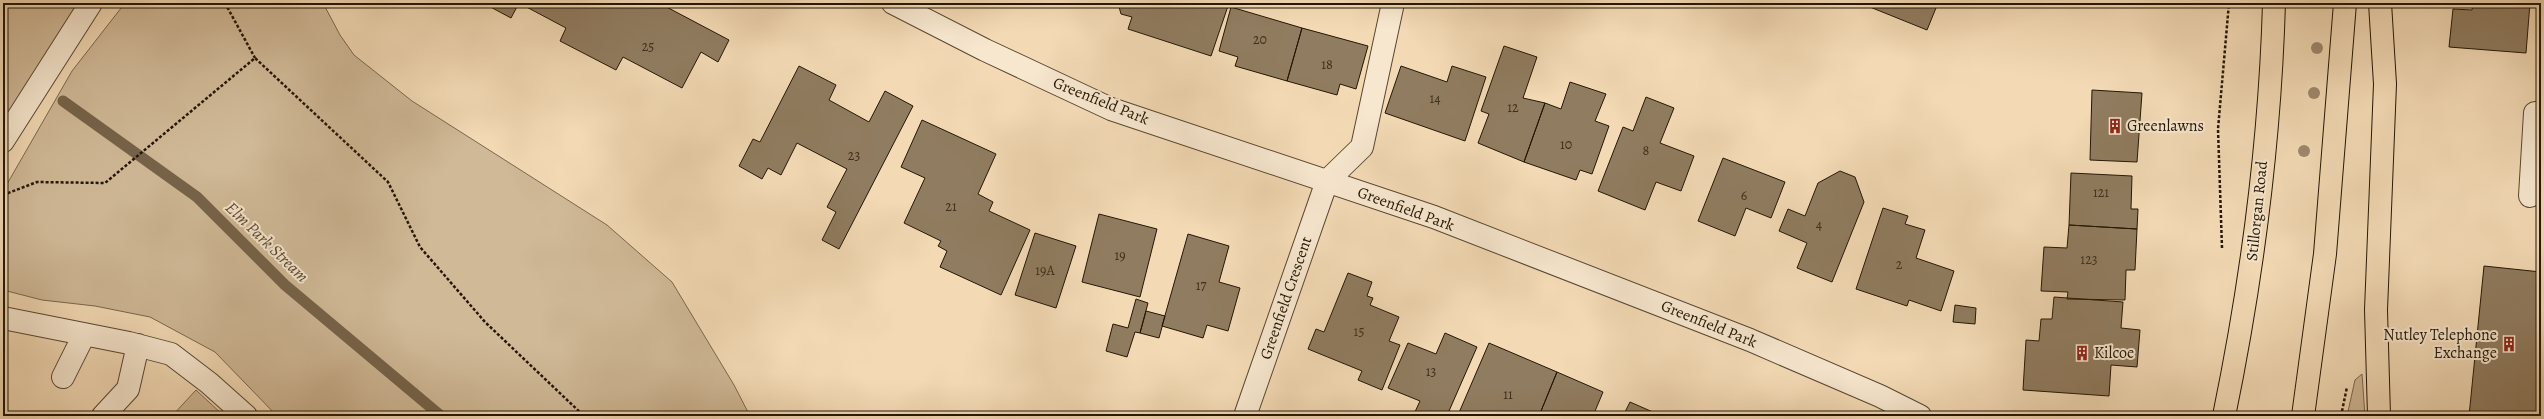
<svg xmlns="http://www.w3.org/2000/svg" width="2544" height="419" font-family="Alegreya,serif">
<rect width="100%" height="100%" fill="#f3dab5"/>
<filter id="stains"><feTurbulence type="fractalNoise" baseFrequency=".005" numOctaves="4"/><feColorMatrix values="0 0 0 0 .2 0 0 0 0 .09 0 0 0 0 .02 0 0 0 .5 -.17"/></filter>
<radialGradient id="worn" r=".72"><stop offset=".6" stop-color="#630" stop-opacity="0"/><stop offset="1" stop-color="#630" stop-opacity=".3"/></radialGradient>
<path fill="#d0b997" stroke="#7a684e" d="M 3,3 L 83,3 L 3,121 Z
M 125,3 L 323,3 L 340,35 L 354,55 L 412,101 L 607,225 L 672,282 L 734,385 L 750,416 L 277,416 L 215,352 L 150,317 L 95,306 L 42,300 L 3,290 L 3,191 L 72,71 Z
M 2362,374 L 2365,416 L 2347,416 L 2355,380 Z
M 196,390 L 224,416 L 172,416 Z"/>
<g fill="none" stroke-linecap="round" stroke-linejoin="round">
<path stroke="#76634a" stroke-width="11" d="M 63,101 L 197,197 L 285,285 L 441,416"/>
</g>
<path fill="#907c60" stroke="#241604" d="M 483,3 L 659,3 L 729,40 L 718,62 L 701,52 L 682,88 L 623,57 L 616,70 L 560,41 L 566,28 L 519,3 L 511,18 Z
M 1118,3 L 1229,3 L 1211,56 L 1128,29 L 1132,17 L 1121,14 Z
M 1860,3 L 1938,3 L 1927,30 Z
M 2473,3 L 2530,3 L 2526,53 L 2449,47 L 2453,9 L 2472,10 Z
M 1231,7 L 1302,28 L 1287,81 L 1235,66 L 1238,57 L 1219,51 Z
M 1302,28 L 1368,46 L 1356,89 L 1340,84 L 1337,95 L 1287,81 Z
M 1504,46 L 1537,57 L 1523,98 L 1545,103 L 1524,162 L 1478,143 L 1489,114 L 1481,111 Z
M 799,66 L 836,85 L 829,100 L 869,122 L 885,91 L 913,106 L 839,249 L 822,240 L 836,212 L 827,207 L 847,169 L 797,143 L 781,175 L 768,168 L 762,179 L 739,166 L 753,139 L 760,142 Z
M 1401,66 L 1447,82 L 1452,66 L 1486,77 L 1465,141 L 1385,113 Z
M 1570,82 L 1606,94 L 1595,121 L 1609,126 L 1592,174 L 1580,170 L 1576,180 L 1524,162 L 1545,103 L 1561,109 Z
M 2092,90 L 2142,93 L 2137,162 L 2090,160 Z
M 1646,97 L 1674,108 L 1660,143 L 1694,156 L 1681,191 L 1656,182 L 1645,210 L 1598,191 L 1623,127 L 1633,131 Z
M 922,120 L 996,154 L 978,194 L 993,202 L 989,211 L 1030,230 L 1001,295 L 940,267 L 947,251 L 938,246 L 941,241 L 904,223 L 925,178 L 901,167 Z
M 1723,158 L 1785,182 L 1771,218 L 1746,208 L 1735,236 L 1698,221 Z
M 1840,171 L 1855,177 L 1864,202 L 1832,282 L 1797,268 L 1807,243 L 1779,231 L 1788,209 L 1805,216 L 1818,183 Z
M 2071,173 L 2132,176 L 2131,209 L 2138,209 L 2137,229 L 2069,225 Z
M 1883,208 L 1908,216 L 1905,224 L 1925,230 L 1916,258 L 1954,271 L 1941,311 L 1909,300 L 1907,306 L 1856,289 Z
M 1099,214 L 1157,229 L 1140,297 L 1082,282 Z
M 2069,225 L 2137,229 L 2135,270 L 2126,270 L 2125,300 L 2067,299 L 2068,292 L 2041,291 L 2044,247 L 2067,248 Z
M 1035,233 L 1076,246 L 1056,308 L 1015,295 Z
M 1188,234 L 1229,246 L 1219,282 L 1240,288 L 1228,331 L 1207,325 L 1203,338 L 1162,326 Z
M 2484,266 L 2541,272 L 2541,416 L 2469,416 Z
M 1348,273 L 1372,282 L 1367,296 L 1373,298 L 1370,305 L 1399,317 L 1389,341 L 1400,345 L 1382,390 L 1358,380 L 1362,371 L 1308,349 L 1316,329 L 1324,332 Z
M 2054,297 L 2123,302 L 2121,328 L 2140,330 L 2137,367 L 2111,365 L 2109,396 L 2023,390 L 2026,340 L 2039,341 L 2041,319 L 2052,319 Z
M 1136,299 L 1148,303 L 1140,333 L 1135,332 L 1127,357 L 1106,351 L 1113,324 L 1128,328 Z
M 1955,305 L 1976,308 L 1975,324 L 1953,322 Z
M 1146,311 L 1165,316 L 1159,338 L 1140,333 Z
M 1445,333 L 1477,347 L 1449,411 L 1458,415 L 1418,416 L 1414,414 L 1420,401 L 1388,388 L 1408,343 L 1436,354 Z
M 1489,343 L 1557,372 L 1539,416 L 1458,415 Z
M 1557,372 L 1603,392 L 1593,416 L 1539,416 Z
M 1630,402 L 1662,416 L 1623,416 Z
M 1110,414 L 1134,416 L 1110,416 Z"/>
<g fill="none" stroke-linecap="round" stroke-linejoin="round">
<g stroke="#584730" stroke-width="24">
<path id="minor" d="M 893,3 L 985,50 L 1111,109 L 1434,217 L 1750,340 L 1880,396 L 1920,416
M 3,141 L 91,3
M 2530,196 L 2535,113 L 2541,114
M 3,318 L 129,343 L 171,354 L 209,383 L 246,416
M 63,377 L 84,335
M 103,416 L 128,389 L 138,345
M 1245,416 L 1327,181 L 1362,147 L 1393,3"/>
</g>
<g stroke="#241604" stroke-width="24">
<path id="major" d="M 2224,416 C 2252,280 2270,142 2274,3
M 2303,416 L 2325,254 L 2345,3
M 2379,416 L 2376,310 L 2385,84 L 2380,3"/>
</g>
<path stroke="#241604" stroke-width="2.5" stroke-dasharray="3 2" stroke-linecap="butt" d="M 225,3 L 255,58
M 3,195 L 37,182 L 105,183 L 255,58 L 388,182 L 420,247 L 485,322 L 584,416
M 2222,248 L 2218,129 L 2229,3
M 2341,416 L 2347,387"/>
<use href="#minor" stroke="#f7e7cf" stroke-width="22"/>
<use href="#major" stroke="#f3dab5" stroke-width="22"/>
</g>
<g fill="#9e896c">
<circle cx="2317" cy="48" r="6"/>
<circle cx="2314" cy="93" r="6"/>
<circle cx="2304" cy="151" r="6"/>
</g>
<defs>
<g id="building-bare" transform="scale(1.2)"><path d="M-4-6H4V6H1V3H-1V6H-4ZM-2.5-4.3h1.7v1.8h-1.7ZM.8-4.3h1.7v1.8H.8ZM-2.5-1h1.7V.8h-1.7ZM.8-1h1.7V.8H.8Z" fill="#8f2418" stroke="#f7e7cf" stroke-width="2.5" paint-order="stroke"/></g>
</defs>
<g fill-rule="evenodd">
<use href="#building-bare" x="2115" y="126"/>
<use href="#building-bare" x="2509" y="344"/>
<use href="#building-bare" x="2082" y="353"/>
</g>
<g text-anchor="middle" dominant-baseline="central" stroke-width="4" stroke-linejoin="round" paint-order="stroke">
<g font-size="14" fill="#3f301b">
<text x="1260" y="39">20</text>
<text x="648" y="46">25</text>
<text x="1327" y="64">18</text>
<text x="1435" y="98">14</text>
<text x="1513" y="107">12</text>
<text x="1566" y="144">10</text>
<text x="1646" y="150">8</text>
<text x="854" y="155">23</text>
<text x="2101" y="192">121</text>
<text x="1744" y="195">6</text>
<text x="951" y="206">21</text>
<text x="1819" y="224">4</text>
<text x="1120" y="255">19</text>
<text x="2089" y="259">123</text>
<text x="1899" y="264">2</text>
<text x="1045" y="270">19A</text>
<text x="1201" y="285">17</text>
<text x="1359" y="331">15</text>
<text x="1431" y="371">13</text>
<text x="1508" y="394">11</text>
</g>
<g font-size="16" fill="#241604" stroke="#f7e7cf">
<text transform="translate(1101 101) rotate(22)">Greenfield Park</text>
<text transform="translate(1406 209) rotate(20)">Greenfield Park</text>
<text transform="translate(2257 211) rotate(-84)">Stillorgan Road</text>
<text transform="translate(1286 298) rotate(-71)">Greenfield Crescent</text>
<text transform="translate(1709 324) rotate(22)">Greenfield Park</text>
</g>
<g font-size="16" fill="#241604" stroke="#f7e7cf" text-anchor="start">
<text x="2127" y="126">Greenlawns</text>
<text x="2497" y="335" text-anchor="end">Nutley Telephone<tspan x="2497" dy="18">Exchange</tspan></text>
<text x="2094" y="353">Kilcoe</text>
</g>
<g font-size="17" font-style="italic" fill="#5b4a33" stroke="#f7e7cf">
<text transform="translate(267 242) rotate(44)">Elm Park Stream</text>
</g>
</g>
<rect width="2544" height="419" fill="none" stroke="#f3dab5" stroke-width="16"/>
<rect x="4" y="4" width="2536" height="411" fill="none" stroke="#241604" stroke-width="2"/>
<rect x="8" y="8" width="2528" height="403" fill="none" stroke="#241604"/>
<rect width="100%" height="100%" filter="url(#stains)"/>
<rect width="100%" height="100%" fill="url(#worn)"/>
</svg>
